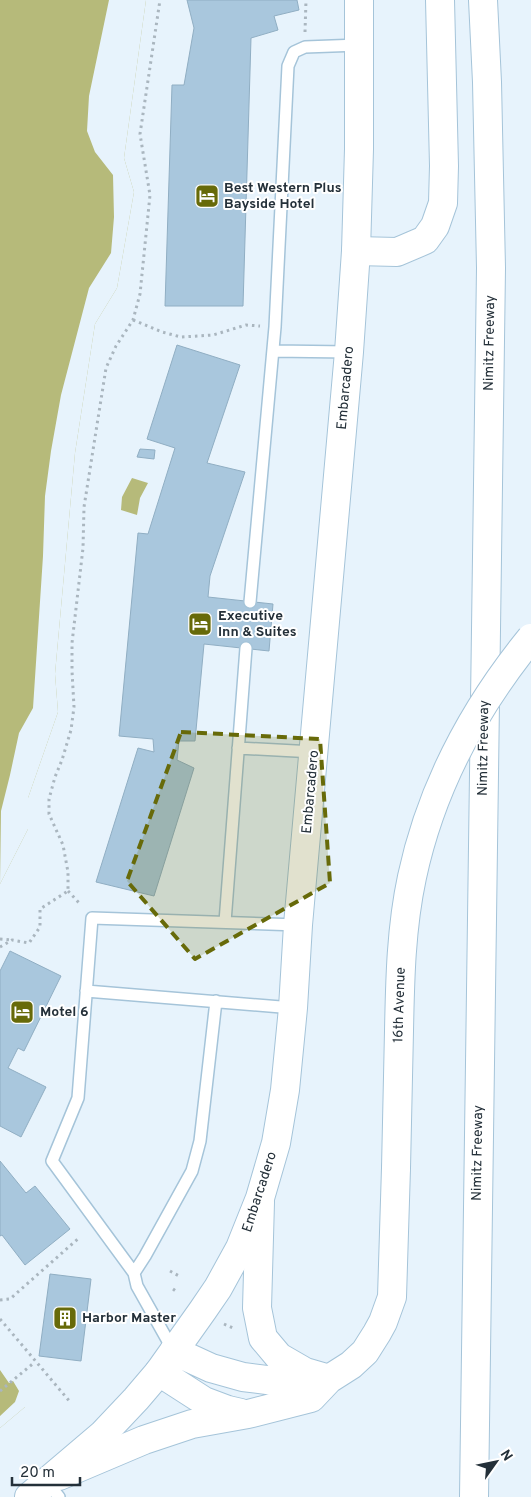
<svg xmlns="http://www.w3.org/2000/svg" width="531" height="1497" font-family="Overpass,sans-serif">
<rect width="100%" height="100%" fill="#e7f3fc"/>
<path fill="#b6ba7a" d="M 0,0 L 146,0 L 124,158 L 134,192 L 117,288 L 95,324 L 75,453 L 55,674 L 58,712 L 28,798 L 28,829 L 0,884 Z
M 132,478 L 148,483 L 140,498 L 137,515 L 121,510 L 122,497 Z
M 0,1353 L 22,1389 L 25,1407 L 0,1428 Z"/>
<path fill="#e7f3fc" d="M 109,0 L 146,0 L 124,158 L 134,192 L 117,288 L 95,324 L 75,453 L 55,674 L 58,712 L 28,798 L 28,829 L 0,884 L 1,811 L 10,775 L 19,733 L 33,708 L 43,556 L 45,496 L 51,451 L 61,395 L 89,288 L 111,253 L 114,217 L 113,175 L 95,152 L 87,131 L 89,96 Z
M 0,1350 L 8,1359 L 24,1387 L 27,1402 L 25,1407 L 0,1428 L 0,1416 L 15,1402 L 19,1391 L 13,1381 L 9,1383 L 0,1370 Z"/>
<path fill="#a9c7dd" stroke="#90aec3" d="M 187,0 L 297,0 L 299,10 L 274,16 L 278,30 L 251,38 L 243,306 L 165,306 L 172,85 L 184,85 L 194,28 Z
M 177,345 L 240,365 L 207,463 L 245,472 L 210,576 L 208,597 L 273,604 L 269,651 L 204,644 L 195,741 L 179,741 L 177,760 L 194,768 L 154,896 L 96,882 L 138,748 L 154,752 L 153,739 L 119,736 L 138,533 L 148,534 L 175,448 L 147,439 Z
M 140,449 L 155,450 L 154,459 L 137,457 Z
M 10,951 L 61,976 L 24,1051 L 18,1048 L 8,1068 L 46,1087 L 21,1137 L 0,1126 L 0,971 Z
M 0,1161 L 26,1193 L 35,1186 L 70,1229 L 25,1265 L 2,1235 L 0,1236 Z
M 50,1274 L 91,1279 L 81,1361 L 39,1356 Z"/>
<g fill="none" stroke-linecap="round" stroke-linejoin="round">
<g stroke="#a5c4d9" stroke-width="14">
<path id="service" d="M 273,351 L 349,352
M 250,602 L 275,327 L 288,66 L 294,52 L 305,47 L 359,45
M 238,748 L 314,752
M 225,922 L 246,648
M 86,991 L 293,1008
M 134,1273 L 145,1256 L 192,1171 L 200,1141 L 216,1001
M 173,1350 L 137,1286 L 134,1273 L 52,1161 L 78,1098 L 92,918 L 298,925
M 47,1482 L 59,1497"/>
</g>
<g stroke="#a5c4d9" stroke-width="30">
<path id="tertiary" d="M 260,1202 L 257,1308 L 263,1338 L 279,1357 L 305,1372 L 329,1379
M 174,1351 L 211,1368 L 243,1377 L 290,1383 L 322,1380
M 159,1372 L 204,1401 L 228,1410 L 241,1413
M 59,1476 L 144,1440 L 192,1424 L 248,1414 L 311,1398 L 329,1379 L 351,1365 L 365,1352 L 377,1333 L 383,1322 L 392,1297 L 396,1168"/>
</g>
<g stroke="#a5c4d9" stroke-width="30">
<path id="secondary" d="M 29,1497 L 102,1435 L 136,1399 L 159,1372 L 203,1310 L 218,1288 L 240,1248 L 260,1198 L 276,1143 L 285,1090 L 293,1008 L 298,925 L 349,352 L 356,251 L 359,149 L 359,0"/>
</g>
<g stroke="#a5c4d9" stroke-width="30">
<path id="motorway" d="M 356,251 L 397,252 L 425,240 L 435,226 L 443,203 L 444,166 L 440,0
M 474,1497 L 491,268 L 487,82 L 483,0"/>
</g>
<path stroke="#aab6bf" stroke-width="3" stroke-dasharray="2.5 4" stroke-linecap="butt" d="M 305,32 L 306,0
M 133,320 L 162,332 L 181,337 L 213,335 L 246,325 L 260,326
M 68,891 L 81,905
M 0,939 L 12,940
M 0,947 L 12,940 L 29,943 L 40,927 L 40,909 L 68,891 L 68,872 L 63,845 L 49,814 L 49,799 L 55,777 L 62,760 L 71,730 L 74,707 L 72,671 L 72,643 L 83,548 L 84,507 L 106,368 L 116,346 L 133,320 L 140,294 L 150,195 L 140,134 L 160,0
M 170,1271 L 181,1277
M 173,1289 L 177,1292
M 0,1300 L 10,1299 L 80,1237
M 0,1319 L 71,1403
M 224,1324 L 235,1329
M 0,1391 L 35,1362"/>
<use href="#service" stroke="#fff" stroke-width="11"/>
<use href="#tertiary" stroke="#fff" stroke-width="28"/>
<use href="#secondary" stroke="#fff" stroke-width="28"/>
<use href="#motorway" stroke="#fff" stroke-width="28"/>
<g stroke="#a5c4d9" stroke-width="30" stroke-linecap="butt">
<path id="tertiary-bridge" d="M 396,1168 C 397,1123 398,1077 399,1031 C 400,980 401,928 412,877 C 431,788 474,708 531,638"/>
</g>
<use href="#tertiary-bridge" stroke="#fff" stroke-width="28"/>
</g>
<path fill="#676a09" fill-opacity="0.2" stroke="#676a09" stroke-width="4" stroke-dasharray="10 6" stroke-linejoin="round" d="M 181,732 L 320,739 L 330,883 L 195,959 L 127,881 Z"/>
<defs>
<g id="hotel-square" transform="scale(1.25)"><rect x="-9" y="-9" width="18" height="18" rx="4" fill="#676a09" stroke="#fff"/><path d="M-6-4.5h1.5V1H6V5H4.5V3h-9V5H-6ZM-4 0a1.8 1.8 0 1 1 3.6 0ZM.5 0V-2.5h3Q6-2.5 6 0Z" fill="#fff"/></g>
<g id="building-square" transform="scale(1.25)"><rect x="-9" y="-9" width="18" height="18" rx="4" fill="#676a09" stroke="#fff"/><path d="M-4-6H4V6H1V3H-1V6H-4ZM-2.5-4.3h1.7v1.8h-1.7ZM.8-4.3h1.7v1.8H.8ZM-2.5-1h1.7V.8h-1.7ZM.8-1h1.7V.8H.8Z" fill="#fff"/></g>
</defs>
<g fill-rule="evenodd">
<use href="#hotel-square" x="207" y="196"/>
<use href="#hotel-square" x="200" y="624"/>
<use href="#hotel-square" x="22" y="1012"/>
<use href="#building-square" x="65" y="1318"/>
</g>
<g text-anchor="middle" dominant-baseline="central" stroke-width="4" stroke-linejoin="round" paint-order="stroke">
<g font-size="14" font-weight="bold" fill="#243039" stroke="#fff" text-anchor="start">
<text x="224" y="188">Best Western Plus<tspan x="224" dy="16">Bayside Hotel</tspan></text>
<text x="218" y="616">Executive<tspan x="218" dy="16">Inn &amp; Suites</tspan></text>
<text x="40" y="1012">Motel 6</text>
<text x="82" y="1318">Harbor Master</text>
</g>
<g font-size="14" fill="#243039" stroke="#fff">
<text transform="translate(490 343) rotate(-89)">Nimitz Freeway</text>
<text transform="translate(346 388) rotate(-85)">Embarcadero</text>
<text transform="translate(484 748) rotate(-89)">Nimitz Freeway</text>
<text transform="translate(311 792) rotate(-85)">Embarcadero</text>
<text transform="translate(400 1005) rotate(-88)">16th Avenue</text>
<text transform="translate(478 1153) rotate(-89)">Nimitz Freeway</text>
<text transform="translate(260 1192) rotate(-72)">Embarcadero</text>
</g>
</g>
<g transform="translate(496 1462) rotate(57)" stroke="#ffffff" stroke-width="4" paint-order="stroke">
<path d="M0-4L9 19L0 12L-9 19Z" fill="#243039"/>
<text y="-8" font-size="14" font-weight="bold" text-anchor="middle" fill="#243039">N</text>
</g>
<path d="M12 1477v8h68v-8" fill="none" stroke="#243039" stroke-width="2.5"/>
<text x="20" y="1477" font-size="15" fill="#243039" stroke="#ffffff" stroke-width="4" paint-order="stroke">20 m</text>
</svg>
